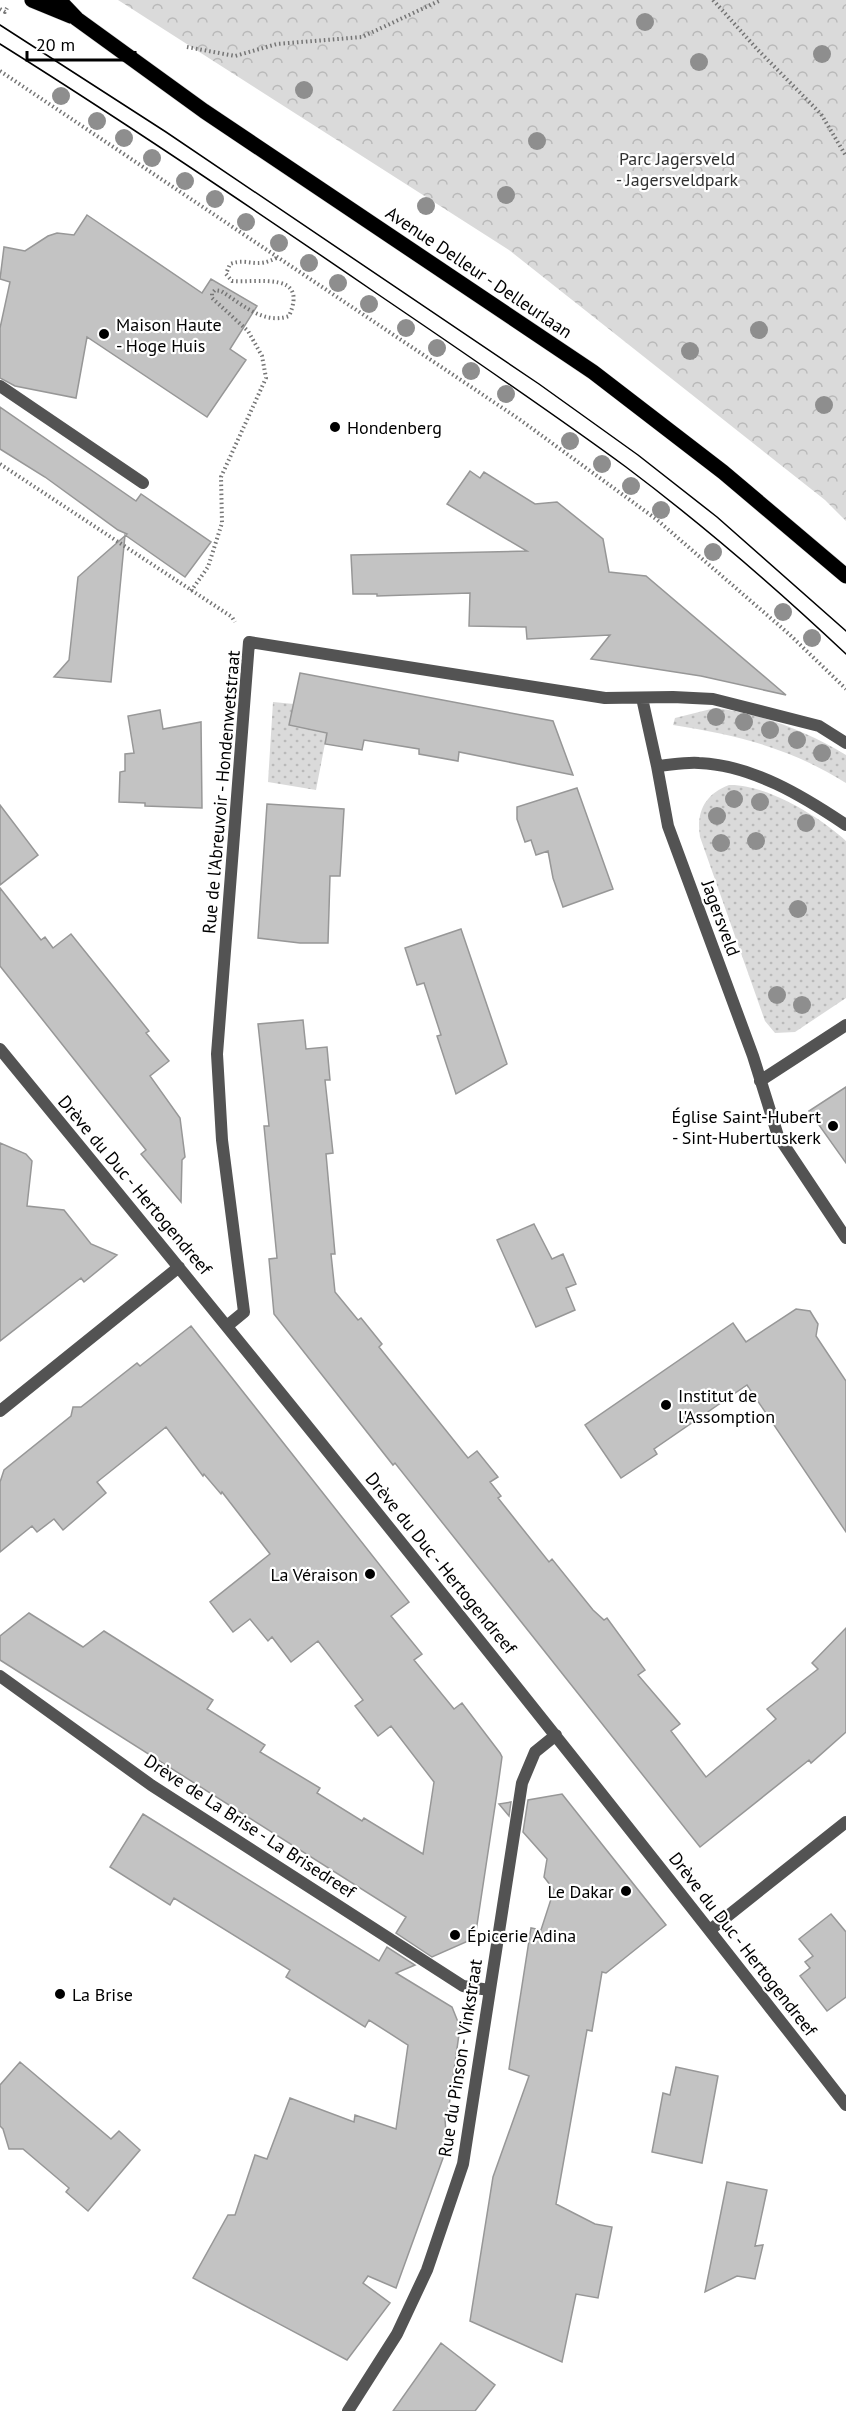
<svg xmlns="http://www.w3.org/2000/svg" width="846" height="2411" font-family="'PT Sans',sans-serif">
<defs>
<pattern id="grass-dots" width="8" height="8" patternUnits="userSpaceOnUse" patternTransform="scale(1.5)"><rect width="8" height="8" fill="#dadada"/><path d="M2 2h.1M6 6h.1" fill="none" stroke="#b9b9b9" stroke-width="1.8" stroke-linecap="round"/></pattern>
<pattern id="forest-crowns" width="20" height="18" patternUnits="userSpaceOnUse" patternTransform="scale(1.5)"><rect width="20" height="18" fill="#dadada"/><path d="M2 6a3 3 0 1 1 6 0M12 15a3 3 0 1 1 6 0" fill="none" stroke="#b9b9b9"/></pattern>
</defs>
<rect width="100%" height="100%" fill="#fff"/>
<path fill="url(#grass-dots)" d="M 273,702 L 294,704 L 327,733 L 316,790 L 268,782 Z
M 715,708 C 762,714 805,730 846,755 L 846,783 C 790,748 737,735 673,725 L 675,718 Z
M 729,785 C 766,784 820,817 846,841 L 846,998 L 795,1032 L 775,1033 L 765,1021 L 700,837 C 696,812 705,794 729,785 Z"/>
<path fill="url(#forest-crowns)" d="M 118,0 L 846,0 L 846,521 L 825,500 L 509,250 Z"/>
<path fill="#c3c3c3" stroke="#979797" stroke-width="1.5" d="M 87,215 L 202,293 L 211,279 L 257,306 L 230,349 L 246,360 L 207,417 L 87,337 L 76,398 L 15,386 L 0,378 L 0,328 L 10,282 L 0,279 L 4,247 L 25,251 L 48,236 L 57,233 L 74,235 Z
M 0,407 L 136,501 L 141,494 L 211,542 L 185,577 L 125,535 L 111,682 L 54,677 L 69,660 L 78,577 L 127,534 L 118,530 L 45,477 L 0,449 Z
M 470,471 L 480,478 L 484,472 L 535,504 L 557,502 L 603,539 L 609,572 L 646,576 L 786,695 L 701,676 L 591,659 L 610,635 L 527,639 L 526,627 L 469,626 L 470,593 L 377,596 L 377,594 L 353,594 L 351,555 L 527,551 L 447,504 Z
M 300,673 L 553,721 L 573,775 L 459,752 L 458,761 L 419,754 L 419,749 L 364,740 L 362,750 L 325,744 L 327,733 L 289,725 Z
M 160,710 L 163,729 L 201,722 L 202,808 L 145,806 L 145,803 L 119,802 L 120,772 L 125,771 L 125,754 L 134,753 L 128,716 Z
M 577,788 L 613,889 L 563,907 L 553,878 L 548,851 L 536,855 L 531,840 L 525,842 L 517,819 L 517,807 Z
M 267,804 L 344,809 L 340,876 L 330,876 L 328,943 L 300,943 L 258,938 Z
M 0,805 L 38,855 L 0,885 Z
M 0,888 L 41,940 L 45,937 L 53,948 L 71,934 L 149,1031 L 146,1033 L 169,1061 L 150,1076 L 180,1118 L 185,1157 L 182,1160 L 181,1202 L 141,1154 L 146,1150 L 0,966 Z
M 461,929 L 507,1064 L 456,1094 L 437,1036 L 441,1035 L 424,983 L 417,985 L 405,948 Z
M 303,1020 L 306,1049 L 327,1047 L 330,1080 L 325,1080 L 333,1153 L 326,1154 L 335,1254 L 331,1254 L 335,1292 L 358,1320 L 361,1318 L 382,1344 L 379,1347 L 468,1458 L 477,1451 L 498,1477 L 490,1482 L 501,1496 L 498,1498 L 549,1562 L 552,1559 L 593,1610 L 604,1620 L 607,1618 L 645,1670 L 638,1675 L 680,1724 L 671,1731 L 706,1777 L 776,1719 L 767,1709 L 818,1669 L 812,1663 L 846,1628 L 846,1732 L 811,1763 L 809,1760 L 700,1847 L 395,1463 L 393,1465 L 274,1314 L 269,1259 L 277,1258 L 264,1126 L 269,1126 L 258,1024 Z
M 846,1087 L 846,1163 L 809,1111 Z
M 0,1143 L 26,1154 L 32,1161 L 27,1206 L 64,1210 L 91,1244 L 117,1255 L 84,1282 L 81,1278 L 0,1341 Z
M 534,1224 L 552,1259 L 563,1254 L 576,1284 L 566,1288 L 575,1310 L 536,1327 L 497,1240 Z
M 796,1309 L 810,1311 L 818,1324 L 816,1336 L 846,1381 L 846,1532 L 747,1385 L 654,1449 L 657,1454 L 621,1478 L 585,1425 L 733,1323 L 746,1342 Z
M 191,1326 L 409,1602 L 391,1616 L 422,1654 L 414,1660 L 454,1709 L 462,1703 L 500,1753 L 502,1757 L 497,1793 L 475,1938 L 432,1957 L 396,1933 L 406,1917 L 0,1660 L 0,1636 L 29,1613 L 83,1647 L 104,1631 L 213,1700 L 207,1709 L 265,1745 L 260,1752 L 320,1788 L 317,1793 L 362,1821 L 364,1818 L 423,1854 L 434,1782 L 391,1726 L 378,1736 L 355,1706 L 363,1700 L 318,1641 L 291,1662 L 272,1637 L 268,1641 L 250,1619 L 233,1632 L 210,1602 L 270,1554 L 222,1492 L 221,1494 L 204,1474 L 203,1476 L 166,1427 L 97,1482 L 106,1493 L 63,1530 L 54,1519 L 37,1532 L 32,1526 L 0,1552 L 0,1482 L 4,1470 L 71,1416 L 73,1407 L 81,1407 L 137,1363 L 140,1366 Z
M 562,1794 L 666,1925 L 606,1973 L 602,1972 L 592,2031 L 587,2030 L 556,2204 L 595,2224 L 612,2227 L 598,2298 L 576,2294 L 562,2362 L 470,2321 L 493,2177 L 529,2076 L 509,2069 L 531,1928 L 541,1930 L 554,1890 L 544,1877 L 547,1859 L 523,1832 L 528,1800 Z
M 511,1802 L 509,1816 L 499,1804 Z
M 143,1814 L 379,1961 L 387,1947 L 415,1965 L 396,1973 L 452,2007 L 460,2027 L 449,2106 L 445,2119 L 446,2133 L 443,2158 L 396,2288 L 368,2276 L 363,2283 L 390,2303 L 347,2360 L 193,2278 L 228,2215 L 235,2215 L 255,2155 L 267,2159 L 290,2098 L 354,2122 L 355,2115 L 396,2129 L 408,2045 L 369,2020 L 365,2027 L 286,1977 L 290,1970 L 174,1898 L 170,1905 L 110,1867 Z
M 831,1914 L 846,1932 L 846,1997 L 827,2011 L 800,1976 L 810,1968 L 805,1962 L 813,1956 L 799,1939 Z
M 20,2062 L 111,2139 L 119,2131 L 140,2150 L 88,2211 L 66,2192 L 69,2188 L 23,2149 L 9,2149 L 3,2129 L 0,2126 L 0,2085 Z
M 676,2067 L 718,2076 L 702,2163 L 652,2152 L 663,2093 L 670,2095 Z
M 727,2182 L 767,2190 L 755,2246 L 763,2245 L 755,2279 L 737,2276 L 705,2292 Z
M 441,2343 L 495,2385 L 475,2411 L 393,2411 Z"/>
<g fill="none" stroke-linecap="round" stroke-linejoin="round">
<g stroke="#dbdbdb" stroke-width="16">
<path id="primary" d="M 32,0 L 71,16
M 59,0 L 77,19 L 204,111 L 593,372 L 723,472 L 846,576"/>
</g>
<path stroke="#757575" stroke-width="4" stroke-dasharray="1.5 3" stroke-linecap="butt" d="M 713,0 L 757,49 L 821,114 L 846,156
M 0,9 L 5,12 L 7,8
M 187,47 L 235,56 L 277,44 L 362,37 L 441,0
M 0,71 L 519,419 L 656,519 L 789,634 L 846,689
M 0,464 L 232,617 L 235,622
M 191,591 L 208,567 L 222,523 L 221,477 L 266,378 L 262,356 L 248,331 L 212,298 L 212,293 L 215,290 L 221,291 C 242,304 263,325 289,316 C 309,271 259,283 232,281 L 226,274 L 230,264 C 249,257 255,270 278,257"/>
<path stroke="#535353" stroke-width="12" d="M 0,386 L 143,483
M 642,698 L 657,766
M 846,825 C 803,796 752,765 699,763 C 685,762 671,765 657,766 L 668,826 L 753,1056 L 778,1136 L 846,1238
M 0,1049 C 287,1398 569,1749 846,2105
M 760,1081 L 846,1025
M 227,1326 L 244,1312 L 222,1140 L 217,1054 L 249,642 L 605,698 L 673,697 L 713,699 L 819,726 L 846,743
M 0,1411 L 179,1267
M 0,1676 L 151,1785 L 463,1986 L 489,1990
M 710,1930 L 846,1822
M 348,2411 L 397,2334 L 427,2270 L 463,2164 L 522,1783 L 535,1752 L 556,1735"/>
<use href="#primary" stroke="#000" stroke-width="15"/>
<path stroke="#000" stroke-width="1.5" d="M 0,25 L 166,132 L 539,384 L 638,455 L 717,517 L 846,631
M 0,44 C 128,124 252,208 376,293 C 460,350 544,407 626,467 C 703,525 776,588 846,654"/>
</g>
<g fill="#8e8e8e">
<circle cx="645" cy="22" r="9"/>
<circle cx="822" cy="54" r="9"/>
<circle cx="699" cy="62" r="9"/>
<circle cx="304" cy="90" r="9"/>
<circle cx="61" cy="96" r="9"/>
<circle cx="97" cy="121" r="9"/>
<circle cx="124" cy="138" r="9"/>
<circle cx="537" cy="141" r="9"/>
<circle cx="152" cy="158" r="9"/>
<circle cx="185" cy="181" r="9"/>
<circle cx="506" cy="195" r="9"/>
<circle cx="215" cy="199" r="9"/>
<circle cx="426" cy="206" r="9"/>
<circle cx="246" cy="222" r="9"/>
<circle cx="279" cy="243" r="9"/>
<circle cx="309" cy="263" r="9"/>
<circle cx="338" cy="283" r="9"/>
<circle cx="369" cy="304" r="9"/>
<circle cx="406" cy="328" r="9"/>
<circle cx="759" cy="330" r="9"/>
<circle cx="437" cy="348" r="9"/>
<circle cx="690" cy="351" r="9"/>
<circle cx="471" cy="371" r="9"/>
<circle cx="506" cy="394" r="9"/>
<circle cx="824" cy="405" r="9"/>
<circle cx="570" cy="441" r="9"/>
<circle cx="602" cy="464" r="9"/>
<circle cx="631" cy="486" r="9"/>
<circle cx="661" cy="510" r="9"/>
<circle cx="713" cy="552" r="9"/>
<circle cx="783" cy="612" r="9"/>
<circle cx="812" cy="638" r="9"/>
<circle cx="716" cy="717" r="9"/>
<circle cx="744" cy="722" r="9"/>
<circle cx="770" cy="730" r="9"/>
<circle cx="797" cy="740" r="9"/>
<circle cx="822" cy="753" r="9"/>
<circle cx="734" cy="799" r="9"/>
<circle cx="760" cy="802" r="9"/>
<circle cx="717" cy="816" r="9"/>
<circle cx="806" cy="823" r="9"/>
<circle cx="756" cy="841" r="9"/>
<circle cx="721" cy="843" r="9"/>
<circle cx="798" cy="909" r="9"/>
<circle cx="777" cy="995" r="9"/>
<circle cx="802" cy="1005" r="9"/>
</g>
<g fill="#000" stroke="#fff" stroke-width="2">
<circle cx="104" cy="334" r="6"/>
<circle cx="335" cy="427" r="6"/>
<circle cx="833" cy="1126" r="6"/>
<circle cx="666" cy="1405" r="6"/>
<circle cx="370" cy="1574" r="6"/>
<circle cx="626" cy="1891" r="6"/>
<circle cx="455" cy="1935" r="6"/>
<circle cx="60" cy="1994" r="6"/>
</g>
<g text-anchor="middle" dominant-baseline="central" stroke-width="4.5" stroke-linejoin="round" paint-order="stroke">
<g font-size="18" fill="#313131" stroke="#fff">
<text x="677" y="158">Parc Jagersveld<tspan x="677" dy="21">- Jagersveldpark</tspan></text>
</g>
<g font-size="18" fill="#000" stroke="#fff">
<text transform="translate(479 272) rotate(34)">Avenue Delleur - Delleurlaan</text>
<text transform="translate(221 792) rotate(-85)">Rue de l'Abreuvoir - Hondenwetstraat</text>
<text transform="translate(721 918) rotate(70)">Jagersveld</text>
<text transform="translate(135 1185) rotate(50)">Drève du Duc - Hertogendreef</text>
<text transform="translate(441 1563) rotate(51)">Drève du Duc - Hertogendreef</text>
<text transform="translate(250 1826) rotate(33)">Drève de La Brise - La Brisedreef</text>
<text transform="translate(743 1944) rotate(52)">Drève du Duc - Hertogendreef</text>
<text transform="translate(460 2058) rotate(-81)">Rue du Pinson - Vinkstraat</text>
</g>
<g font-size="18" fill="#000" stroke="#fff" text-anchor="start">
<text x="116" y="324">Maison Haute<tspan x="116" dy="21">- Hoge Huis</tspan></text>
<text x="347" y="427">Hondenberg</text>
<text x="821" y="1116" text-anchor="end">Église Saint-Hubert<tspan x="821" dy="21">- Sint-Hubertuskerk</tspan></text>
<text x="678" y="1395">Institut de<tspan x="678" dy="21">l'Assomption</tspan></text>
<text x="358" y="1574" text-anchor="end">La Véraison</text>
<text x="614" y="1891" text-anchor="end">Le Dakar</text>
<text x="467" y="1935">Épicerie Adina</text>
<text x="72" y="1994">La Brise</text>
</g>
</g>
<path d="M27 51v9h108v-9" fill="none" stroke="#000000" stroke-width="3"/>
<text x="36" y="51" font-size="18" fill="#000000" stroke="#ffffff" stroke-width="4.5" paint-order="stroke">20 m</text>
</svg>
